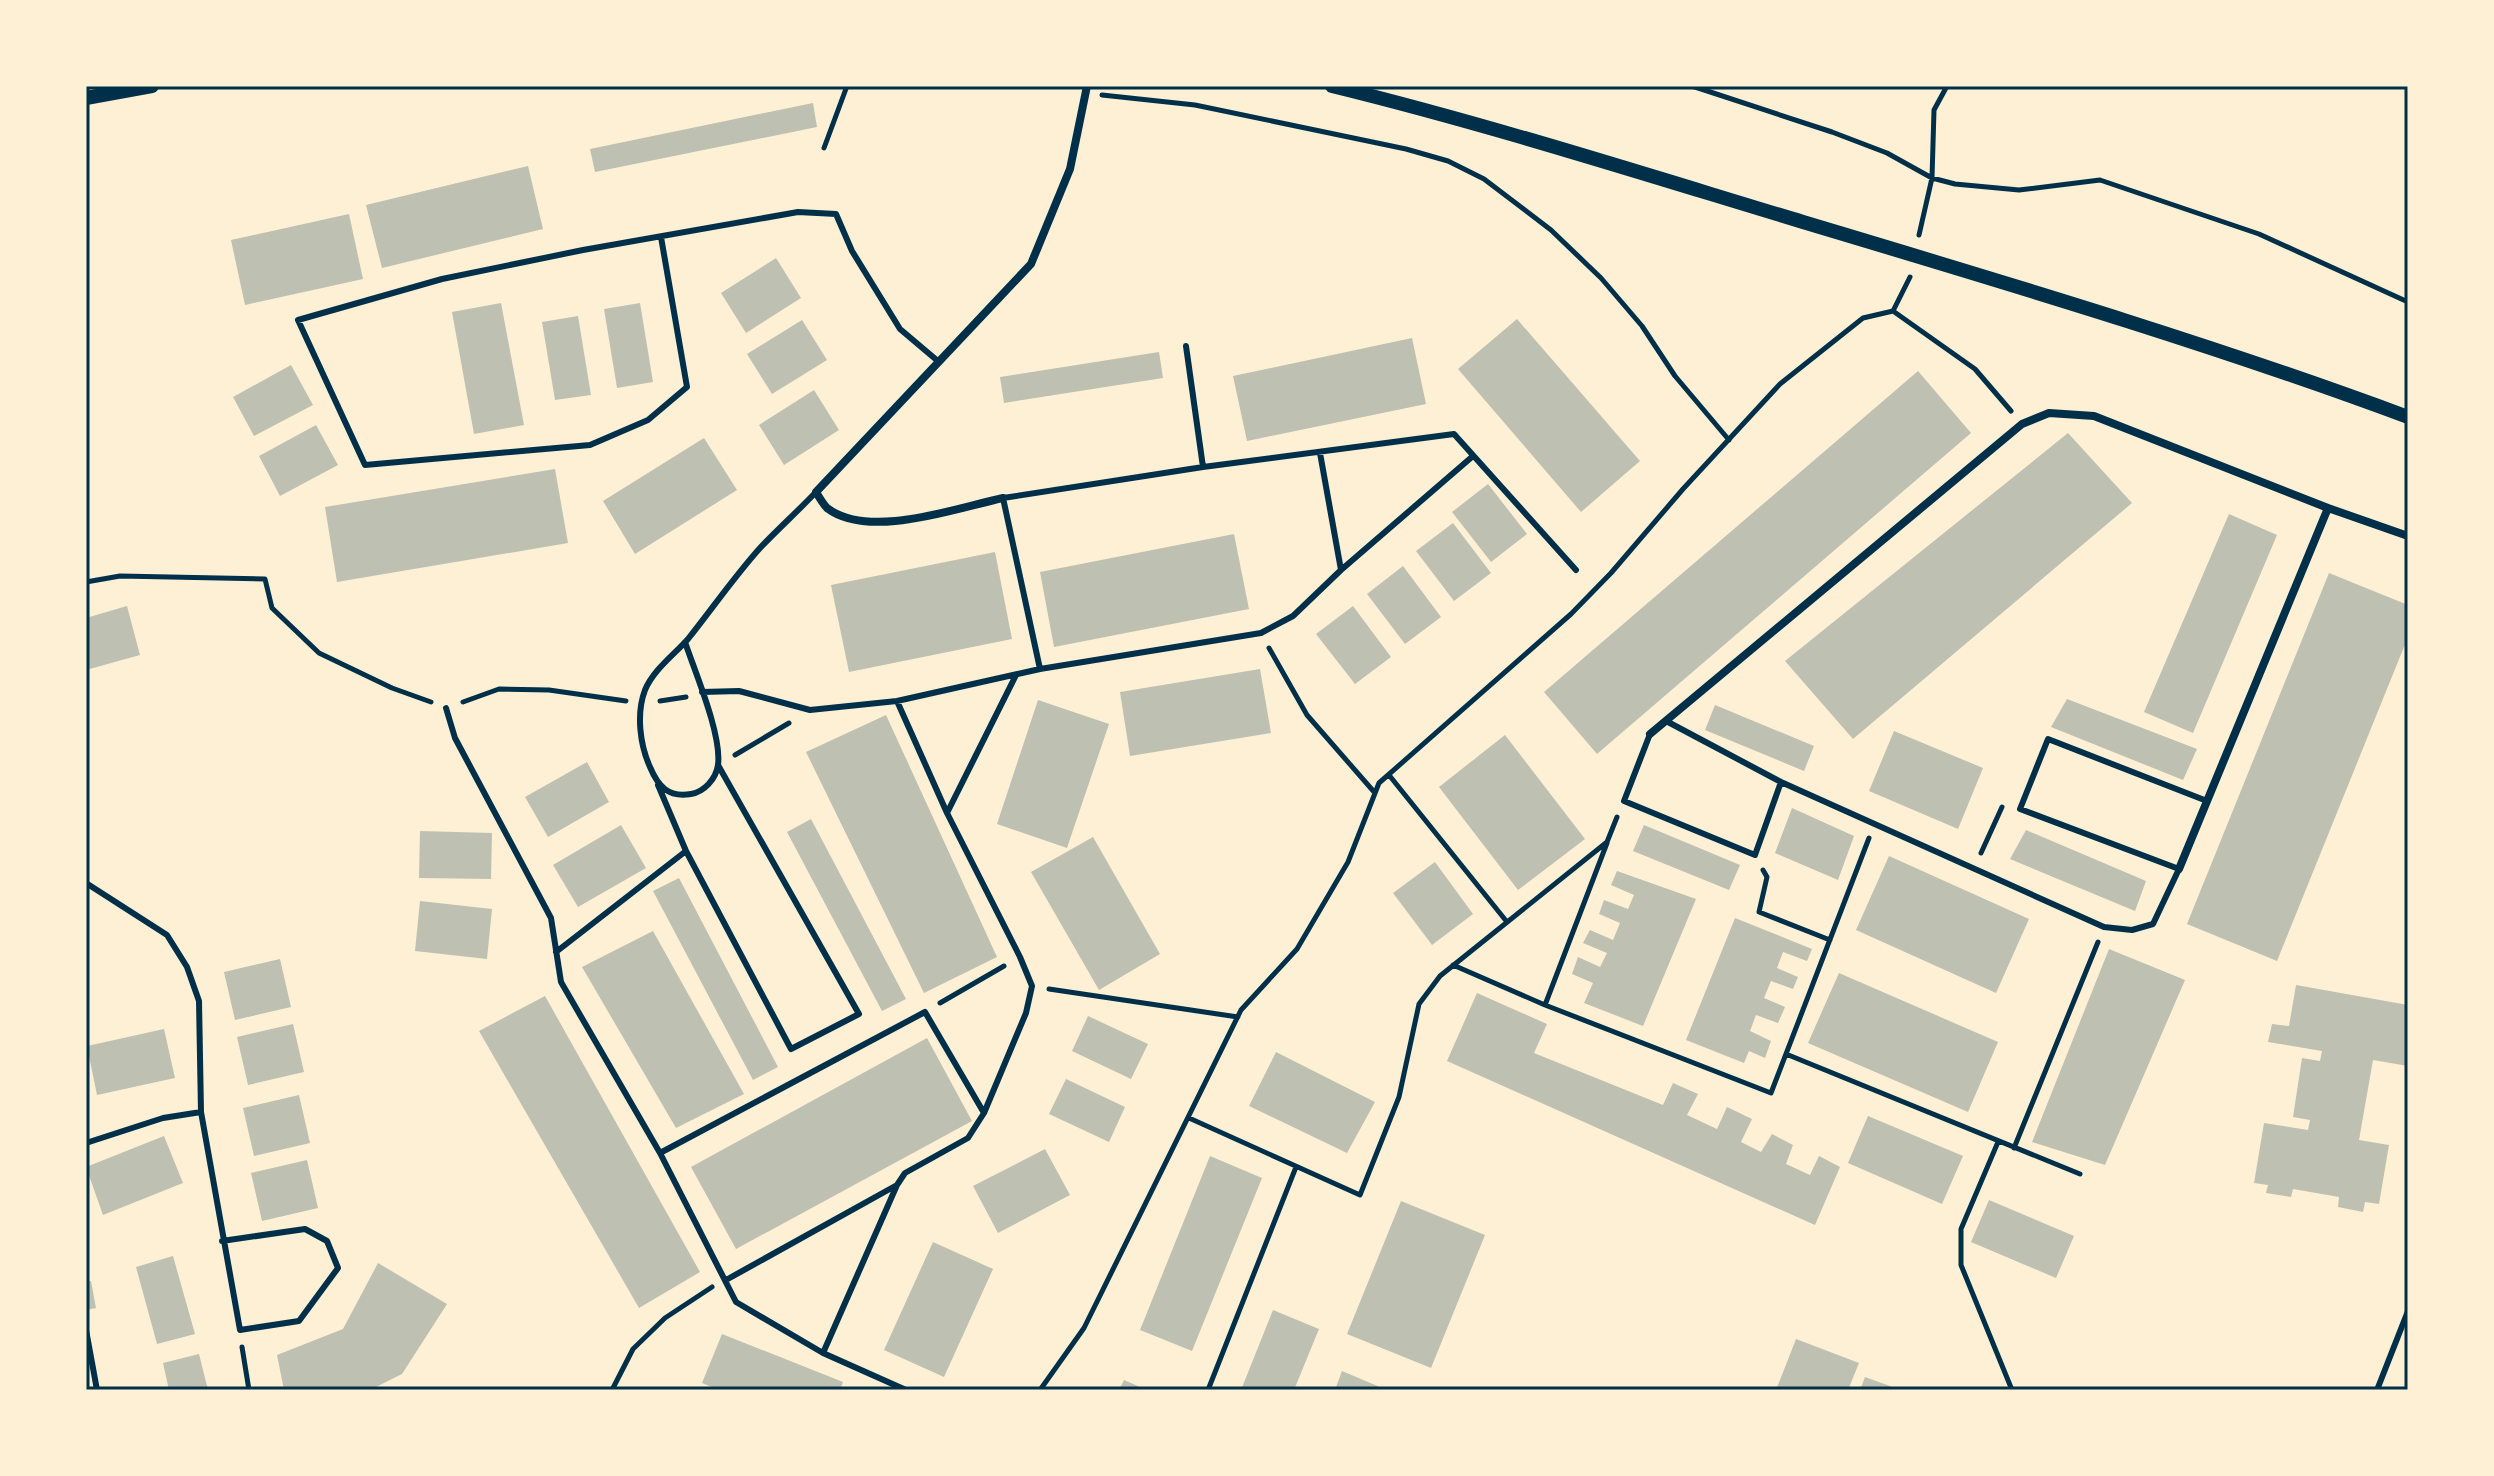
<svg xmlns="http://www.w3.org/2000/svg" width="2494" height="1476" font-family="'Space Grotesk',sans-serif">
<rect width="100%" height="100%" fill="#fdf0d5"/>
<path fill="#bec0b2" d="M 813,103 L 817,127 L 595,172 L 590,149 Z
M 528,166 L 543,229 L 382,268 L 366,205 Z
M 349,214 L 363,279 L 245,305 L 231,240 Z
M 776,258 L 801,298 L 746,333 L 721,293 Z
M 501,303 L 524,425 L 474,434 L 452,312 Z
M 640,303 L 653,382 L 617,388 L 604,309 Z
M 578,316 L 591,395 L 555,400 L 542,322 Z
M 1517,319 L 1640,461 L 1581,512 L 1458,369 Z
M 802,320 L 827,360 L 772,394 L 747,354 Z
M 1412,338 L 1426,404 L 1247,441 L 1233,376 Z
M 1159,352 L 1163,378 L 1004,403 L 1000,377 Z
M 291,365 L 313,405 L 254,436 L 233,397 Z
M 1918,371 L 1971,433 L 1597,754 L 1544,692 Z
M 814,390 L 839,430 L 784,465 L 759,425 Z
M 316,425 L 338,465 L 280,496 L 259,456 Z
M 2068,433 L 2132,503 L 1853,739 L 1785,661 Z
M 704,438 L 737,490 L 635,554 L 603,501 Z
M 555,469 L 568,543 L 337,582 L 325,507 Z
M 1488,484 L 1527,534 L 1491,562 L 1452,512 Z
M 2229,514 L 2277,535 L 2193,733 L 2144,712 Z
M 1453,523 L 1491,573 L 1454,601 L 1416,551 Z
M 1234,534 L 1249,609 L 1054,647 L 1040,572 Z
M 995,552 L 1012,639 L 849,672 L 831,585 Z
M 1403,566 L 1441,617 L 1405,644 L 1367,594 Z
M 2329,573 L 2408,605 L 2408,637 L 2277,961 L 2187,924 Z
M 127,606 L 140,655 L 86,670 L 86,618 Z
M 1353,606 L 1391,657 L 1355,684 L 1316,634 Z
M 1260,669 L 1271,733 L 1130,756 L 1120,692 Z
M 2067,699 L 2197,749 L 2183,780 L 2051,727 Z
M 1038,700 L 1109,724 L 1067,848 L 997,824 Z
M 1715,705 L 1814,746 L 1804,771 L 1705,730 Z
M 886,715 L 997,957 L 924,993 L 806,752 Z
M 1894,731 L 1983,768 L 1958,829 L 1869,791 Z
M 1505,735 L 1585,839 L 1518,890 L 1439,787 Z
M 587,762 L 609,802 L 548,837 L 525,797 Z
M 1792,808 L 1854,836 L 1838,880 L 1775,853 Z
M 811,819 L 906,999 L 882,1011 L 787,832 Z
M 621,825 L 646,868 L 578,907 L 553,865 Z
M 1644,825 L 1740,865 L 1729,890 L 1633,851 Z
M 2026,830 L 2146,881 L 2135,911 L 2010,859 Z
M 420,831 L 492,833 L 491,879 L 419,878 Z
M 1093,837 L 1160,954 L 1099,990 L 1031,872 Z
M 1889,856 L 2029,919 L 1996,993 L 1856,930 Z
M 1435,862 L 1473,914 L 1432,945 L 1393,893 Z
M 1617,871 L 1696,899 L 1643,1026 L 1584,1003 L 1593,983 L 1572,974 L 1578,957 L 1600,967 L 1607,953 L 1583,943 L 1590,930 L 1613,940 L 1620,923 L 1599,914 L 1604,900 L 1628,909 L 1634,895 L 1611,885 Z
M 679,878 L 778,1067 L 753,1080 L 653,891 Z
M 420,901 L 492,909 L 487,959 L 415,951 Z
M 1735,918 L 1812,949 L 1807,961 L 1783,952 L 1777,968 L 1798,977 L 1793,989 L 1771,981 L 1764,998 L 1785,1007 L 1778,1023 L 1756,1015 L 1750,1031 L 1771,1041 L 1765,1058 L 1749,1051 L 1744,1063 L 1686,1040 Z
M 653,931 L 744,1094 L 676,1128 L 582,967 Z
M 2109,949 L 2185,980 L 2105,1165 L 2032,1142 Z
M 280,959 L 291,1007 L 235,1020 L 224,972 Z
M 1839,973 L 1998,1042 L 1968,1112 L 1808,1043 Z
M 2296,985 L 2408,1005 L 2408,1066 L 2373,1060 L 2359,1140 L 2389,1145 L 2379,1204 L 2365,1202 L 2363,1212 L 2338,1207 L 2339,1197 L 2293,1189 L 2291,1197 L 2266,1193 L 2268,1185 L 2254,1183 L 2264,1123 L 2308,1130 L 2310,1120 L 2293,1117 L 2302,1058 L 2320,1061 L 2322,1051 L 2268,1042 L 2272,1024 L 2289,1026 Z
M 1477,993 L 1547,1024 L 1534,1053 L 1663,1105 L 1673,1083 L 1698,1094 L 1687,1115 L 1717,1129 L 1727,1107 L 1752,1119 L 1741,1142 L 1761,1152 L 1772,1134 L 1793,1145 L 1786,1164 L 1810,1175 L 1819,1156 L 1840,1167 L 1815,1225 L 1447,1061 Z
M 545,996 L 700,1272 L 639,1308 L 479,1031 Z
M 1088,1016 L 1148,1044 L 1131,1079 L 1072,1051 Z
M 293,1024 L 304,1072 L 248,1085 L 237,1037 Z
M 164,1029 L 175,1078 L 97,1095 L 87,1046 Z
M 927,1038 L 972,1121 L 736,1249 L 691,1167 Z
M 1276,1052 L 1375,1102 L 1347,1153 L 1249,1106 Z
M 1066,1079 L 1125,1107 L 1109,1142 L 1049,1114 Z
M 299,1095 L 310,1143 L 254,1156 L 243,1108 Z
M 1868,1116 L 1963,1156 L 1942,1204 L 1848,1163 Z
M 164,1136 L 183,1183 L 103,1215 L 86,1167 Z
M 1045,1149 L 1070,1195 L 998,1233 L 973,1186 Z
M 1210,1156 L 1262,1178 L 1192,1351 L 1140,1330 Z
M 307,1160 L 318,1208 L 262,1221 L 251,1173 Z
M 1989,1200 L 2074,1236 L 2056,1278 L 1971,1242 Z
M 1401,1201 L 1485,1235 L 1431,1368 L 1347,1334 Z
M 933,1242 L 993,1269 L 944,1377 L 884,1350 Z
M 173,1256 L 195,1334 L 157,1344 L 136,1267 Z
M 378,1263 L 447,1304 L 402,1374 L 370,1390 L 284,1390 L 277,1355 L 343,1329 Z
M 91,1281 L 96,1308 L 86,1310 L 86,1282 Z
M 1273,1310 L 1319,1329 L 1294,1390 L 1241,1390 Z
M 722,1334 L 843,1382 L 840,1390 L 719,1390 L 702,1383 Z
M 1796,1339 L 1859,1363 L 1848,1390 L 1776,1390 Z
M 199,1354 L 208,1390 L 169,1390 L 163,1363 Z
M 1342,1371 L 1387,1390 L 1335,1390 Z
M 1865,1377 L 1901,1390 L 1860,1390 Z
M 1124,1380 L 1147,1390 L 1119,1390 Z"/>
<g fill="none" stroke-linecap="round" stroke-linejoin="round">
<path stroke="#003049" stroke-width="5" d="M 1692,86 L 1832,132 L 1887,153 L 1932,178 L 1955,184 L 2019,190 L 2100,180 L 2259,234 L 2408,302
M 1102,95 L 1195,105 L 1406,149 L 1448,161 L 1484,179 L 1551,230 L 1601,278 L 1642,326 L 1675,376 L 1729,440
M 824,148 L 847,86
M 1919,235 L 1932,178 L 1934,110 L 1947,86
M 1893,311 L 1975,369 L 2011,411
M 86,582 L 120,576 L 265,579 L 272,608 L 319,653 L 392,688 L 431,702
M 1269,648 L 1307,715 L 1375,793
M 660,701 L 686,697
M 463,702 L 499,689 L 549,690 L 626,701
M 735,755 L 789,723
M 1389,775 L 1507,922
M 1981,853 L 2002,807
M 1763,870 L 1767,877 L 1759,912 L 1830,940
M 1453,965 L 1545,1005 L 1771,1093 L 1869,838
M 1049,989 L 1238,1017
M 940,1003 L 1004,966
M 1545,1005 L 1607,843
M 1786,1054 L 2080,1174
M 1189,1118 L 1360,1195 L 1399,1097 L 1419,1004 L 1440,976 L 1607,842 L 1617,817
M 1998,1142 L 1961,1229 L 1961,1265 L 2012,1390
M 2014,1148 L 2098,942
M 242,1347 L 249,1390
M 612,1390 L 633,1349 L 665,1318 L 712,1287
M 1040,1390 L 1084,1328 L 1241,1010 L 1297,949 L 1348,862 L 1379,783 L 1571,614 L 1611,573 L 1683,489 L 1780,384 L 1863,318 L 1893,311 L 1910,277
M 1208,1390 L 1296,1167"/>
<path stroke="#003049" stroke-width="6" d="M 661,237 L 687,387 L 648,420 L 590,445 L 365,465 L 298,320 L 442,279 L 583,250 L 798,212 L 836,214 L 852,251 L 900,329 L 939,362
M 1320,453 L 1341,570
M 1203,467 L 1454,434 L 1576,570
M 685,642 C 695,672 722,735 718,765 C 716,779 704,792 691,794 C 668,798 658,786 650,767 C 640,745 636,714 645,690 C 654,669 674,655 688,639 C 712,609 734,577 760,548 C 778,529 798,511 816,492
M 1040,669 L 1003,498 L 1203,467 L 1186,346
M 702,692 L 739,691 L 810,710 L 897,701 L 1040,669 L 1261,633 L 1293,616 L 1341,570 L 1473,456
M 446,708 L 455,738 L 551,918 L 561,982 L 660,1153 L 736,1302 L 823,1353 L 906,1390
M 1668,722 L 1781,782 L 2104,927 L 2132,930 L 2153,924 L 2179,869 L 2020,809 L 2048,739 L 2207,801
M 1650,734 L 1624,801 L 1755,855 L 1781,782
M 658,785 L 686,851 L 791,1049 L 859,1014 L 718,765
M 947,813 L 1016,675
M 86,883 L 167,935 L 187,967 L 199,1001 L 201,1112 L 240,1330 L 299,1321 L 338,1268 L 327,1241 L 305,1229 L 222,1241
M 556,952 L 686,851
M 86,1143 L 163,1118 L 201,1112
M 660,1153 L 925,1012 L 984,1113
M 726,1280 L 897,1185 L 905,1173 L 968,1138 L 984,1113 L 1026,1013 L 1032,986 L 1020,957 L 947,813 L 897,701
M 86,1330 L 97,1390
M 823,1353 L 897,1185
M 2377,1390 L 2408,1311"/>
<path stroke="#003049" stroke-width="8" d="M 1003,498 C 956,508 869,540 827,508 C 823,504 819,497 816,492 L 1031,264 L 1070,169 L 1087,86
M 1650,734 L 2022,424 L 2049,413 L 2094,416 L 2328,508 L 2408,536
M 2179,869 L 2328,508"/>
<path stroke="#003049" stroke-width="14" d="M 1332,86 C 1491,125 1647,175 1803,222 C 2006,283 2209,343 2408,417
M 86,98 L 152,86"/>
</g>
<rect width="2494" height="1476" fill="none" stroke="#fdf0d5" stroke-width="176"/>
<rect x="88" y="88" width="2318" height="1300" fill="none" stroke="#003049" stroke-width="3"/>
</svg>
